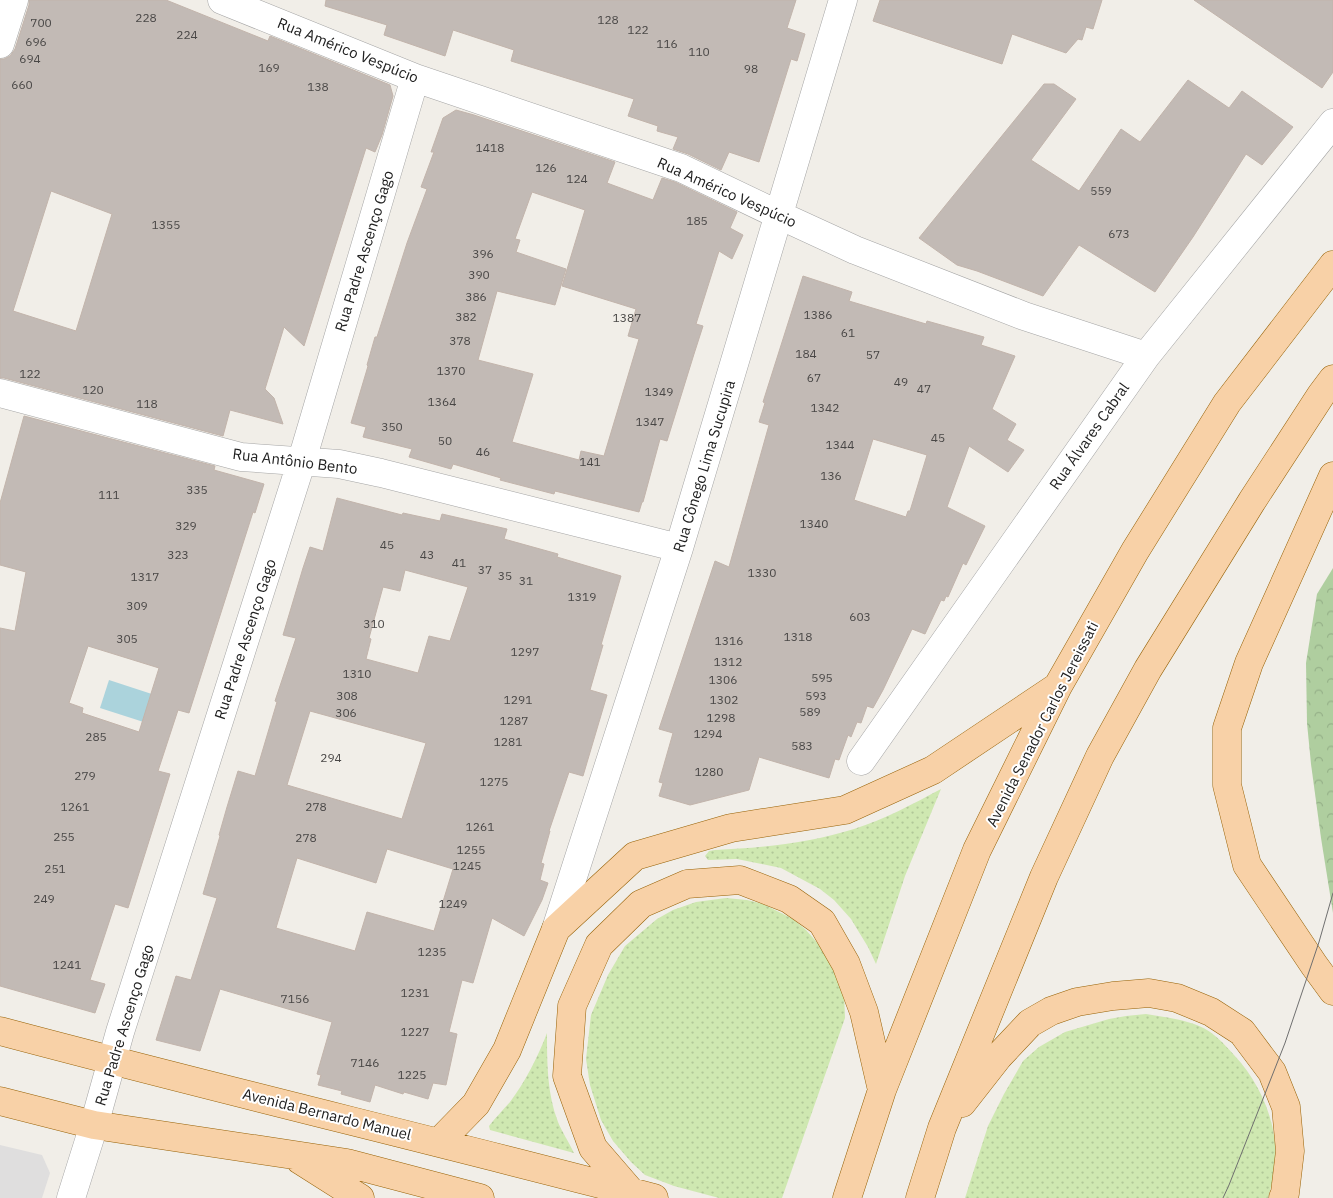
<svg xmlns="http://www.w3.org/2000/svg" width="1333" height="1198" font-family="'IBM Plex Sans',sans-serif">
<defs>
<pattern id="grass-dots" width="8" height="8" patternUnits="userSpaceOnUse" patternTransform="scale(1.25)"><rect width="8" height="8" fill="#cfe8b1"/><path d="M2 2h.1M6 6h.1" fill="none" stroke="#b1c798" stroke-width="1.8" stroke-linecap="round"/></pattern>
<pattern id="forest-crowns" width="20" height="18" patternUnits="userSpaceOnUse" patternTransform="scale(1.25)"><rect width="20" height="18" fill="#afce9f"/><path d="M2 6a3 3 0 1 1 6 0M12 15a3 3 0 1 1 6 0" fill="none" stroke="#96b189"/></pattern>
</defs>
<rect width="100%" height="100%" fill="#f1eee8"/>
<path fill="#dfdede" d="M 0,1145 L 42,1155 L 50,1173 L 42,1198 L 0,1198 Z"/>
<path fill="url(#grass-dots)" d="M 941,789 L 905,876 L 876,964 L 868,947 L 851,919 L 834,900 L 820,889 L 781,868 L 737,859 L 708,860 L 705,856 L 709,851 L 715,850 C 762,848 809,843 854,829 C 885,819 913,804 941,789 Z
M 726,898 L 747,900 L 763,904 L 793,919 L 806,930 L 829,956 L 844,993 L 845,1018 L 782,1198 L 719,1198 L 674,1186 L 645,1175 L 631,1162 L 613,1141 L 601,1120 L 590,1085 L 586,1059 L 591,1015 L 608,975 L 625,946 L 657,919 L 673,910 L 696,902 Z
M 1146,1014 C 1164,1017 1182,1019 1199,1026 C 1214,1032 1224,1044 1234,1055 C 1264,1087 1281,1132 1274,1175 C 1272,1183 1270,1191 1268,1198 L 965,1198 L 988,1126 L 1004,1094 L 1023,1061 L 1039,1047 L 1065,1032 L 1109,1019 L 1126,1016 Z
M 547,1033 C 547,1062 547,1094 558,1122 C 562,1132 569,1142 574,1153 L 490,1130 L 489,1126 C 496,1117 503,1110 510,1102 C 525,1082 538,1057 547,1033 Z"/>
<path fill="url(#forest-crowns)" d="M 1333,568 L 1333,913 L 1321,838 L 1311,764 L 1307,723 L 1306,663 L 1317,594 Z"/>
<path fill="#abd3dc" d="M 109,680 L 164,698 L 156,726 L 100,708 Z"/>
<path fill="#c2bab5" stroke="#c2b4ab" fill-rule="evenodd" d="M 29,0 L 166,0 L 268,41 L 270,36 L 390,85 L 393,96 L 382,135 L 375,152 L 366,148 L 304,346 L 284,327 L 265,389 L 274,398 L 283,424 L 230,410 L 223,436 L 4,378 L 0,378 L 0,59 L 4,59 L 10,56 L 15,49 L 29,5 ZM 51,191 L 112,214 L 76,331 L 13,311 Z
M 326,0 L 796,0 L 787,28 L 805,34 L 797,61 L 791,59 L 759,162 L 729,152 L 721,170 L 688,154 L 673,149 L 678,137 L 657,131 L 658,126 L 628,116 L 634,99 L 511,61 L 514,50 L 453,30 L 445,56 L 384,35 L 387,25 L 325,6 Z
M 880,0 L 1102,0 L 1093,29 L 1086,27 L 1082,40 L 1078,39 L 1066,53 L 1012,34 L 1002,64 L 873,21 Z
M 1194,0 L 1333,0 L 1333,72 L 1322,88 Z
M 1188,80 L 1229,108 L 1242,91 L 1293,127 L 1262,165 L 1246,154 L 1193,237 L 1155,292 L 1079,245 L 1043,296 L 977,271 L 957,265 L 919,238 L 1044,84 L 1054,84 L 1076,99 L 1031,160 L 1079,191 L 1121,129 L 1140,142 Z
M 456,110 L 474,115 L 615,162 L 607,183 L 653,200 L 662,178 L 675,182 L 737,212 L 730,228 L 743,235 L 732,259 L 719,251 L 696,324 L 703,326 L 694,354 L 667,441 L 660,439 L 643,502 L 642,502 L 639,512 L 555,491 L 554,494 L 500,480 L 501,478 L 453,464 L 451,469 L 409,457 L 412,449 L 363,437 L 366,427 L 351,423 L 368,366 L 367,365 L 375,337 L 377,337 L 407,243 L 427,189 L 421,187 L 434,152 L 431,152 L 443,118 ZM 532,192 L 585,210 L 562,286 L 636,309 L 628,336 L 639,339 L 604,456 L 581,451 L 579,460 L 512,442 L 533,374 L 478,360 L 497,291 L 555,305 L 566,269 L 516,252 L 520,240 L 515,239 Z
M 803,276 L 852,292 L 849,301 L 926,324 L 927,321 L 984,337 L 981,345 L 1015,356 L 992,409 L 1016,424 L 1007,440 L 1024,450 L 1008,472 L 969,446 L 947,507 L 985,526 L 966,565 L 963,563 L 948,597 L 946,596 L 944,601 L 941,600 L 925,634 L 912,629 L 883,690 L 873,708 L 867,706 L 861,723 L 857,722 L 851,737 L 848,735 L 839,760 L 835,759 L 829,778 L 759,757 L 749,790 L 690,805 L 659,796 L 663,783 L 659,782 L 673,733 L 659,729 L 715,561 L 729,567 L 769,425 L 759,422 L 765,403 L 763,402 ZM 873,439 L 927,455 L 910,511 L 908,511 L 906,517 L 854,500 Z
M 24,416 L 215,466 L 214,470 L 264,484 L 255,513 L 253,512 L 189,713 L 178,710 L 158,771 L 170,774 L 128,908 L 115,904 L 90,980 L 105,984 L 95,1013 L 0,986 L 0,628 L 15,631 L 26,572 L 0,565 L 0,503 ZM 88,646 L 159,668 L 139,732 L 82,713 L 83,708 L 69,703 Z
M 337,498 L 402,515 L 403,513 L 440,521 L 442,514 L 507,529 L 504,539 L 558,554 L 557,557 L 621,576 L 601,645 L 603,645 L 590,690 L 607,695 L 583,776 L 569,772 L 549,831 L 550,831 L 541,863 L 544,864 L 540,880 L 548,883 L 542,900 L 524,936 L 492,918 L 473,983 L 462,980 L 449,1032 L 457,1034 L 446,1085 L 433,1083 L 428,1099 L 404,1092 L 403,1094 L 375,1085 L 370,1102 L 341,1094 L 342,1091 L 318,1085 L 321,1075 L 317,1074 L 332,1022 L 220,989 L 200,1051 L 156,1040 L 176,976 L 191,980 L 217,898 L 203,894 L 220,836 L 219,835 L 227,807 L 238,771 L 255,776 L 277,702 L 275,701 L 296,638 L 283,635 L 303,568 L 310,547 L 323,551 ZM 405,570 L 468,587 L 450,641 L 429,636 L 418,673 L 366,659 L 371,639 L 369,638 L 383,587 L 400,591 ZM 310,711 L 426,743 L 402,819 L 287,785 ZM 387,849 L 453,869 L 434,931 L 367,912 L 355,951 L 276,928 L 297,858 L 376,883 Z"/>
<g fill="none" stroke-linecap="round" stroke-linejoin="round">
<g stroke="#a5a5a5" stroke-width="29">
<path id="minor" d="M 222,0 L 415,78 L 681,168 L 779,215 L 855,250 L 1024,316 L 1146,356
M 0,44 L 14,0
M 0,393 L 241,457 L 339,464 L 381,473 L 679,548
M 861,761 L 1146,356 L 1333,123
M 556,929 L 679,548 L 843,0
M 71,1198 L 94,1125 L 120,1032 L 302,460 L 415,78"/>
</g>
<g stroke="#976207" stroke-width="29">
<path id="major" d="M 1333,476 L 1249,663 L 1227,728 L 1227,785 L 1247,865 L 1314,965 L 1333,991
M 0,1031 C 217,1089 437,1141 654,1198
M 0,1101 L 94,1125 L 347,1163 L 480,1198
M 962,1103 L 998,1057 L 1030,1023 L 1051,1011 L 1077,1002 L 1113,996 L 1149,993 L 1177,998 L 1211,1012 L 1242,1032 L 1272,1072 L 1286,1107 L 1290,1151 L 1285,1193 L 1283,1198
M 439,1142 L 476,1104 L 507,1050 L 556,929 L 635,856 L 731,828 L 845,810 L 933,770 L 1057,687
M 300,1160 L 360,1198
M 631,1192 L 593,1148 L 567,1076 L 572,1006 L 599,945 L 641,904 L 687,884 L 740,880 L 789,899 L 822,922 L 846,964 L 864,1012 L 882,1090
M 847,1198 L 882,1090 L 977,850 L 1058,686 L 1135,551 L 1227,403 L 1333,265
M 920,1198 L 942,1128 L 1044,877 L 1100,756 L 1148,669 L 1252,501 L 1321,395 L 1333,379"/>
</g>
<use href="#minor" stroke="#fff" stroke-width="28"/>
<use href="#major" stroke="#f8d1a7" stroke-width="28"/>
<path stroke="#6f6f6f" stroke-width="1" d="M 1223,1198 L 1229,1185 L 1285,1043 L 1319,942 L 1333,893"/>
</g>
<g text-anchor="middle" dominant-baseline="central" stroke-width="4" stroke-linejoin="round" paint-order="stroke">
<g font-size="12" fill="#494746">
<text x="146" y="17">228</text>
<text x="608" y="19">128</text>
<text x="41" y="22">700</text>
<text x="638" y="29">122</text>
<text x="187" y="34">224</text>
<text x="36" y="41">696</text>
<text x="667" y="43">116</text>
<text x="699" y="51">110</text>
<text x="30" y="58">694</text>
<text x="269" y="67">169</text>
<text x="751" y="68">98</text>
<text x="22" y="84">660</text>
<text x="318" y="86">138</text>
<text x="490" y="147">1418</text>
<text x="546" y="167">126</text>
<text x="577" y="178">124</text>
<text x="1101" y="190">559</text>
<text x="697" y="220">185</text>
<text x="166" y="224">1355</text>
<text x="1119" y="233">673</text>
<text x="483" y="253">396</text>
<text x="479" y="274">390</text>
<text x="476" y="296">386</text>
<text x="818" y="314">1386</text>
<text x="466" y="316">382</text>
<text x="627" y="317">1387</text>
<text x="848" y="332">61</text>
<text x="460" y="340">378</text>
<text x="806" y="353">184</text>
<text x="873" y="354">57</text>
<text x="451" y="370">1370</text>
<text x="30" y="373">122</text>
<text x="814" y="377">67</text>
<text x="901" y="381">49</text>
<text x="924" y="388">47</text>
<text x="93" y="389">120</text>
<text x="659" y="391">1349</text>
<text x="442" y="401">1364</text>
<text x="147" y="403">118</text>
<text x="825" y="407">1342</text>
<text x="650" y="421">1347</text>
<text x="392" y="426">350</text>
<text x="938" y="437">45</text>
<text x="445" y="440">50</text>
<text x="840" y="444">1344</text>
<text x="483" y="451">46</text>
<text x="590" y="461">141</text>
<text x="831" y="475">136</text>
<text x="197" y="489">335</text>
<text x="109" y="494">111</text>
<text x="814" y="523">1340</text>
<text x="186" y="525">329</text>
<text x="387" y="544">45</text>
<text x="178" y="554">323</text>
<text x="427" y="554">43</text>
<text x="459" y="562">41</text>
<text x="485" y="569">37</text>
<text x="762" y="572">1330</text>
<text x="505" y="575">35</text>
<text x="145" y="576">1317</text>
<text x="526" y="580">31</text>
<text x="582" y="596">1319</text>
<text x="137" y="605">309</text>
<text x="860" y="616">603</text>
<text x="374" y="623">310</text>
<text x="798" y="636">1318</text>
<text x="127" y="638">305</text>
<text x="729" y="640">1316</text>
<text x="525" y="651">1297</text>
<text x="728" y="661">1312</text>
<text x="357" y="673">1310</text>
<text x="822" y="677">595</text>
<text x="723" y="679">1306</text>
<text x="347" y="695">308</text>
<text x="816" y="695">593</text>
<text x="518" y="699">1291</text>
<text x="724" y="699">1302</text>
<text x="810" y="711">589</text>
<text x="346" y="712">306</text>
<text x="721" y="717">1298</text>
<text x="514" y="720">1287</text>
<text x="708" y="733">1294</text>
<text x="96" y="736">285</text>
<text x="508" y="741">1281</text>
<text x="802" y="745">583</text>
<text x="331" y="757">294</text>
<text x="709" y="771">1280</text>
<text x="85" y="775">279</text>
<text x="494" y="781">1275</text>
<text x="75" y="806">1261</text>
<text x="316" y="806">278</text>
<text x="480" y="826">1261</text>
<text x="64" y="836">255</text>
<text x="306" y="837">278</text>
<text x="471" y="849">1255</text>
<text x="467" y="865">1245</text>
<text x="55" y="868">251</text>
<text x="44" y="898">249</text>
<text x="453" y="903">1249</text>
<text x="432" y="951">1235</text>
<text x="67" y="964">1241</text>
<text x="415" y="992">1231</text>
<text x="295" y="998">7156</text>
<text x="415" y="1031">1227</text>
<text x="365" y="1062">7146</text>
<text x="412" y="1074">1225</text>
</g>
<g font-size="15" fill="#212121" stroke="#fff">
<text transform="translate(348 50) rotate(22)">Rua Américo Vespúcio</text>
<text transform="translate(727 192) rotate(24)">Rua Américo Vespúcio</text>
<text transform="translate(364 251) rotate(-73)">Rua Padre Ascenço Gago</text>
<text transform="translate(1089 436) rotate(-55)">Rua Álvares Cabral</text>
<text transform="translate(295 461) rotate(7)">Rua Antônio Bento</text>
<text transform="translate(704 466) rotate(-73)">Rua Cônego Lima Sucupira</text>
<text transform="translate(245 639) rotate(-72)">Rua Padre Ascenço Gago</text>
<text transform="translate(1042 724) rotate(-63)">Avenida Senador Carlos Jereissati</text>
<text transform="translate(124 1025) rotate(-73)">Rua Padre Ascenço Gago</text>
<text transform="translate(327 1114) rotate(14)">Avenida Bernardo Manuel</text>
</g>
</g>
</svg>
